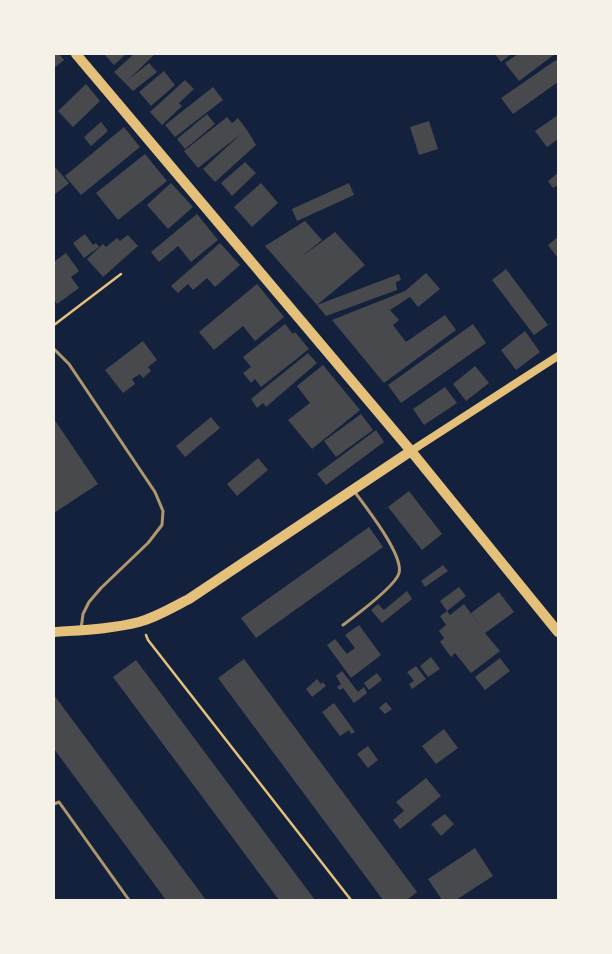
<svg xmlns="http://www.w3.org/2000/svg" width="612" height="954" font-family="Poppins,sans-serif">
<rect width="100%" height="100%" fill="#14213d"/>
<path fill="#48494c" d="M 55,54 L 59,54 L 64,60 L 54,68 Z
M 104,54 L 126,54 L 114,65 Z
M 134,54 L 155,54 L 128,80 L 149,63 L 157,72 L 133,91 L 114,72 Z
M 495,54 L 511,54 L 501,62 Z
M 518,54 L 555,54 L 519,81 L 505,63 Z
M 556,60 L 558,62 L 558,82 L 513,114 L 501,98 Z
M 164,71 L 175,85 L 151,106 L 139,92 Z
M 185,80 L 194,89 L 179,103 L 182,106 L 162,125 L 150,112 Z
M 86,84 L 100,101 L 73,127 L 58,111 Z
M 213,87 L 223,100 L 175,137 L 165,125 Z
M 207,114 L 215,124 L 185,149 L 177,139 Z
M 558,115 L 558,139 L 547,147 L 535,131 Z
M 227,117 L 232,123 L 238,118 L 247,130 L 256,145 L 215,182 L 203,169 L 242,133 L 198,168 L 184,151 Z
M 429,121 L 438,149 L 419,155 L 410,127 Z
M 101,122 L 108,131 L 91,146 L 84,137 Z
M 124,127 L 140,147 L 81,195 L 65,176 Z
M 145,154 L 167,181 L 118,220 L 96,193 Z
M 245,162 L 256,173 L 232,196 L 221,183 Z
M 55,167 L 69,183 L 54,195 L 54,168 Z
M 558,173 L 558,185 L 553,188 L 548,181 Z
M 171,183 L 193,207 L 168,229 L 147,205 Z
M 261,183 L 278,203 L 252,227 L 234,207 Z
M 349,183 L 354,195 L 297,221 L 292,209 Z
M 197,214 L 218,240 L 191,262 L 178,246 L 159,262 L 151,252 Z
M 305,221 L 322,240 L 300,258 L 335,232 L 365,265 L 317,305 L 265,246 Z
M 85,234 L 93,245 L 96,243 L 99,247 L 84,258 L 73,243 Z
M 128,235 L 138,246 L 103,277 L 87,259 L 103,244 L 106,247 L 117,238 L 120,241 Z
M 558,237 L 558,258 L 548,245 Z
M 220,243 L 240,265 L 215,287 L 207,278 L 193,290 L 188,284 L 178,293 L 171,286 Z
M 66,253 L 79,271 L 71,277 L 79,288 L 57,304 L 54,299 L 54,259 L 55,261 Z
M 506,269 L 548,325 L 534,335 L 492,280 Z
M 426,273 L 440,289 L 418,307 L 410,297 L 390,310 L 399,320 L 393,325 L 406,342 L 445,315 L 456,330 L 384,383 L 332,320 L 405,291 Z
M 399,274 L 401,280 L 396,282 L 397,290 L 326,316 L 317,305 Z
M 257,284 L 284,317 L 255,341 L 243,326 L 214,350 L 199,332 Z
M 285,324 L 293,334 L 295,332 L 309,349 L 261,387 L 255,379 L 251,383 L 243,373 L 251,367 L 243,357 Z
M 473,324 L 486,343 L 401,403 L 388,385 Z
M 525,331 L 540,352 L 516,370 L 501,350 Z
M 143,341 L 157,360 L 148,367 L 151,371 L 143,378 L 140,374 L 132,379 L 135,384 L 123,393 L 105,370 Z
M 308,353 L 317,363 L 266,407 L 263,403 L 257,408 L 251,399 Z
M 323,365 L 360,410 L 312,449 L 288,420 L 310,403 L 297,386 Z
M 475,366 L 489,383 L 466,401 L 453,384 Z
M 445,387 L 457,403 L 424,425 L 413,409 Z
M 361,414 L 373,430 L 336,457 L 324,441 Z
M 211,417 L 220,428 L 185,457 L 176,446 Z
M 54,419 L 98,484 L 54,513 Z
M 376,430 L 384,442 L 326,485 L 317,474 Z
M 258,458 L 268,470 L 237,496 L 227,484 Z
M 409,491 L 442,534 L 422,550 L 388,507 Z
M 369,527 L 383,547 L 256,638 L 241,618 Z
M 443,565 L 448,571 L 425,587 L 421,581 Z
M 459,587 L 466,596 L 447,611 L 440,601 Z
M 407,591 L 412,599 L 382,623 L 371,610 L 378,604 L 384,610 Z
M 499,592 L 514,612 L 485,633 L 500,651 L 471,673 L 455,653 L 451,657 L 440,642 L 444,638 L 439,631 L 446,625 L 440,616 L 447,611 L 450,615 L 464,604 L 484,631 L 471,613 Z
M 359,625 L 381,655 L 351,678 L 327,645 L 335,639 L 347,654 L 355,648 L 345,635 Z
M 431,657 L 440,669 L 428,677 L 420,666 Z
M 500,658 L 510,671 L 485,690 L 475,677 Z
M 244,659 L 417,892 L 407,900 L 383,900 L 218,678 Z
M 136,660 L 315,900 L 279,900 L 113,677 Z
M 416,666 L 426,679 L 412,689 L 409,684 L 414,681 L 407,672 Z
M 342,671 L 358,692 L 364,687 L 367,693 L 354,703 L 343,688 L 340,690 L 337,687 L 341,684 L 336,676 Z
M 377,673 L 382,680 L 369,690 L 364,683 Z
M 317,679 L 321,684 L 323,682 L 326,686 L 312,697 L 306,689 Z
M 54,695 L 206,900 L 166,900 L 54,749 Z
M 386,702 L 392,709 L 385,714 L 379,708 Z
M 334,703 L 355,732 L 351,734 L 349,730 L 340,736 L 322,712 Z
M 444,729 L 458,748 L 436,764 L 422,746 Z
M 368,746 L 378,760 L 368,768 L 357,754 Z
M 426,778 L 441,796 L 400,829 L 393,820 L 404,811 L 396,802 Z
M 445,814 L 454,824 L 441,836 L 431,824 Z
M 475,848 L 493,876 L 456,900 L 442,900 L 428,879 Z"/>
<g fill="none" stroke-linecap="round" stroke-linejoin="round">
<path stroke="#e5c07b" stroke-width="2.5" d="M 54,325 L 121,274
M 146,635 L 148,640 L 351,900"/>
<path stroke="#b1986c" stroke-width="3" d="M 54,349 L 69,364 L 155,492 L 163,511 L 162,525 L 148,543 L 101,588 L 89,602 L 83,614 L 81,629
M 343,625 C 355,616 396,586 399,573 C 404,555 365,506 354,491
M 54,804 L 59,802 L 129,900"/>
<path stroke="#e5c07b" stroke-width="8" d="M 411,451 L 558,356"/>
<path stroke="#e5c07b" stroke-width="10" d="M 76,54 L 411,451 L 558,632
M 54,632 C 82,630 112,629 139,622 C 157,617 173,607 189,599 L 411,451"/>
</g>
<rect width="612" height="954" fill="none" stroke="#f6f1e7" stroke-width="110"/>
</svg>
